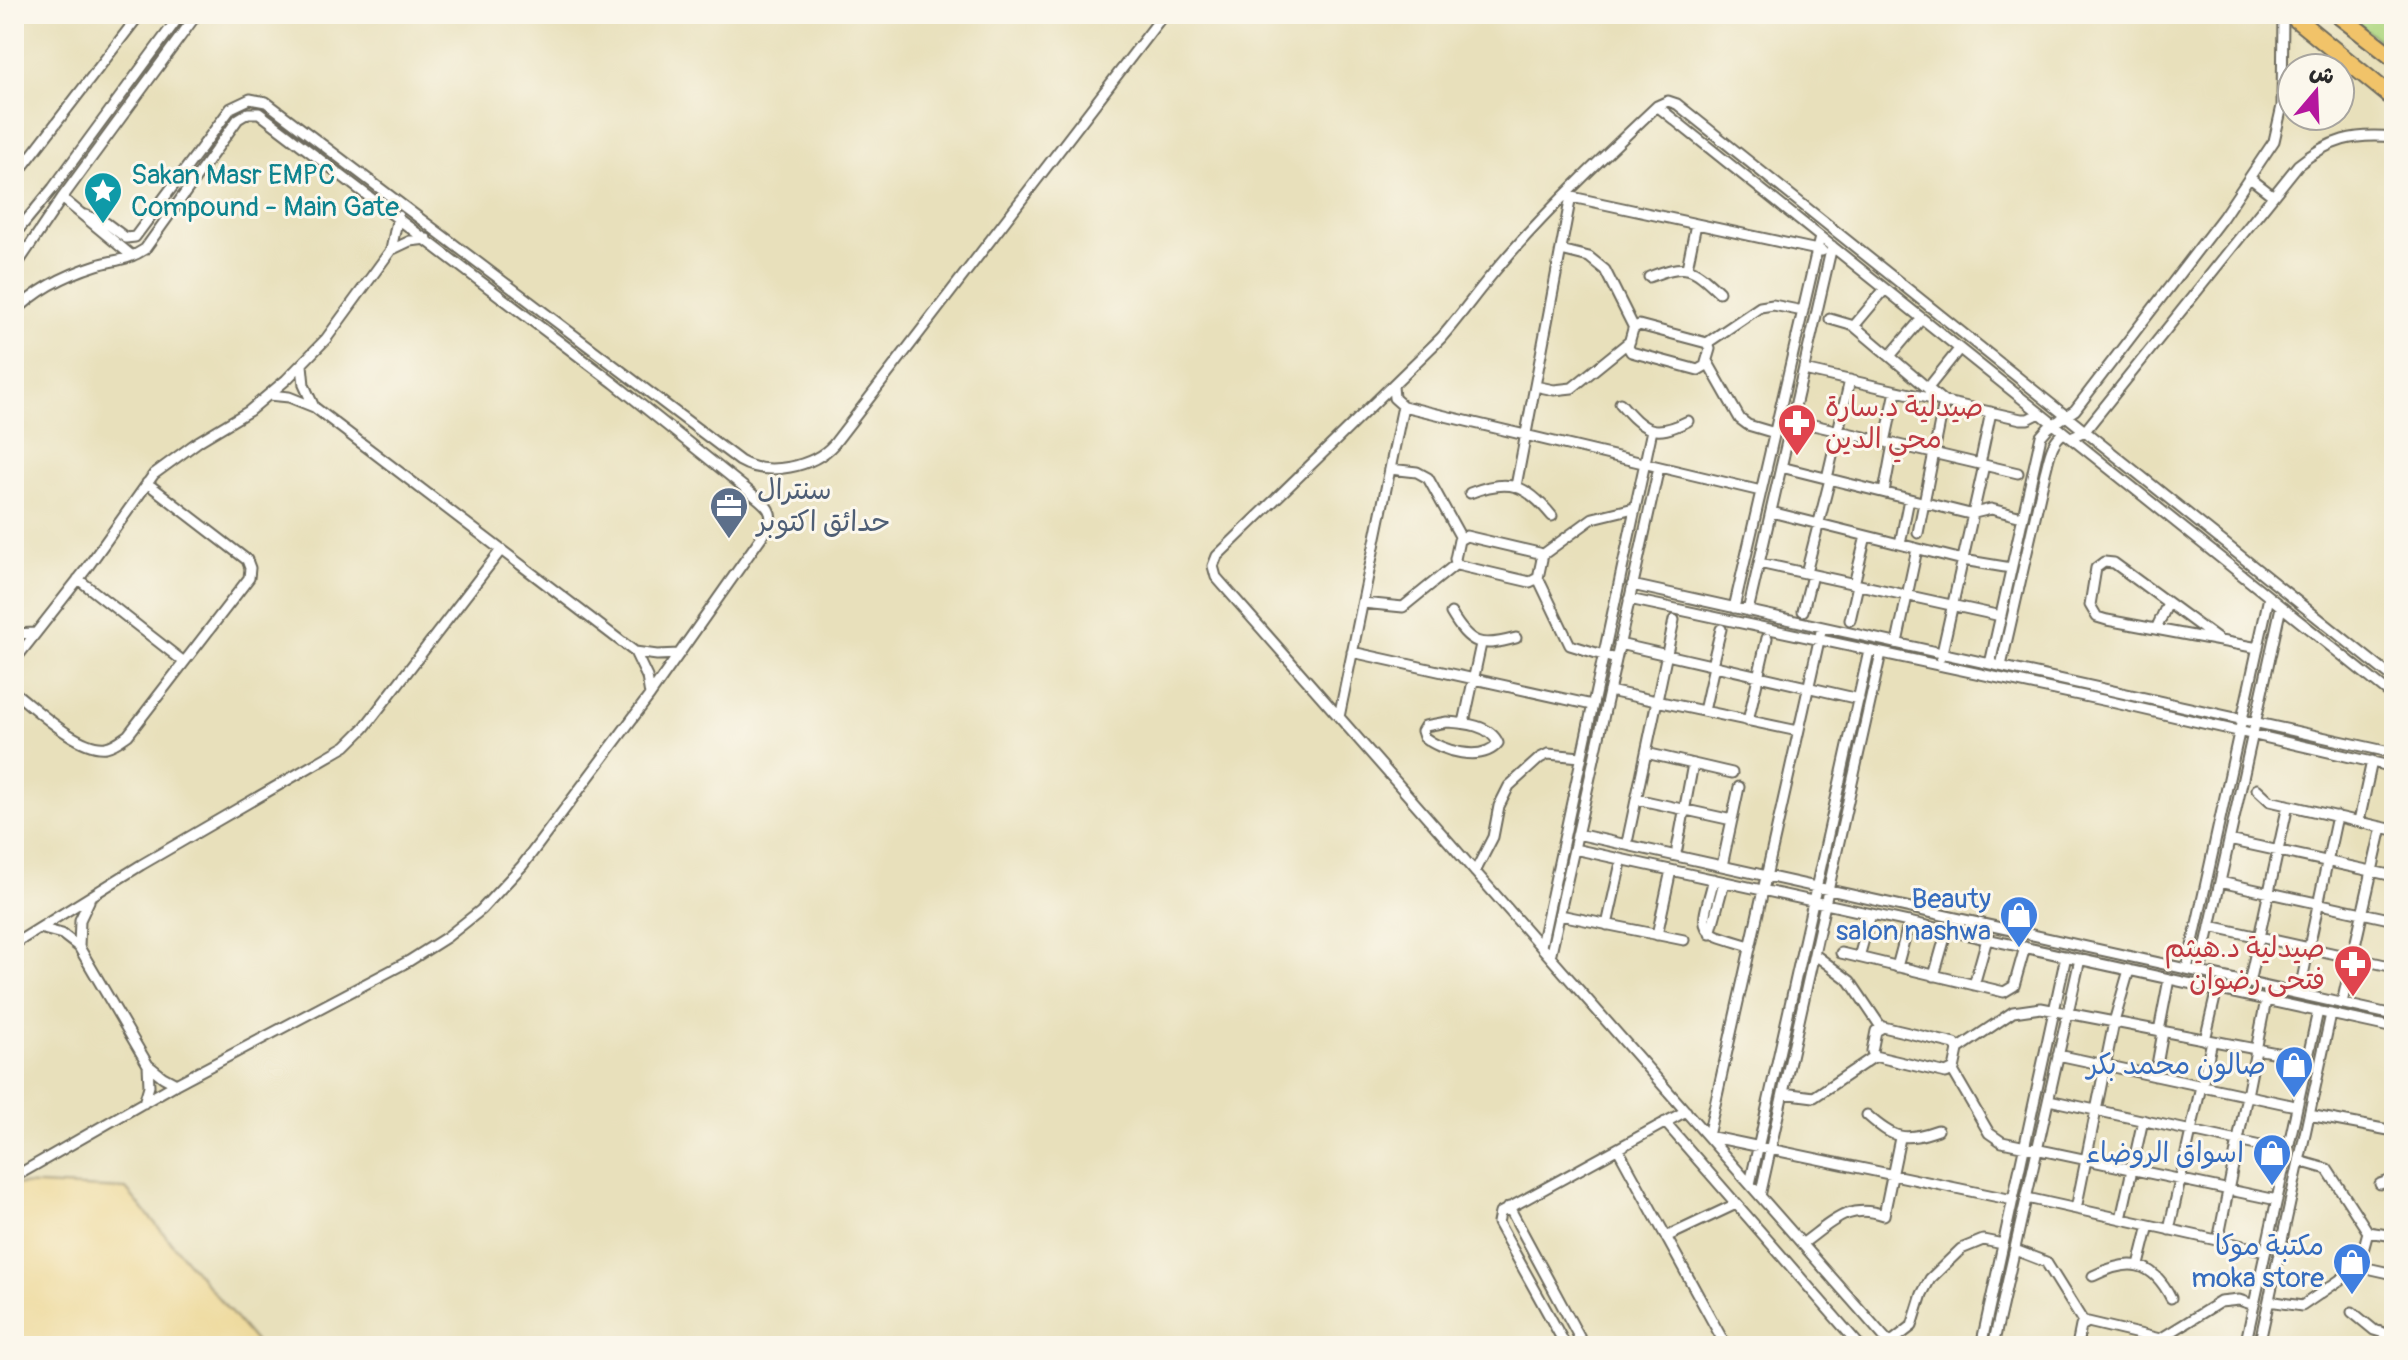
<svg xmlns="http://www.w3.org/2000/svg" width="2408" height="1360" font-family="Pangolin,'Playpen Sans Arabic',sans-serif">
<rect width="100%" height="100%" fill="#fbf7ec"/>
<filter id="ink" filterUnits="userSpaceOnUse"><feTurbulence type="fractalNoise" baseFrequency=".0125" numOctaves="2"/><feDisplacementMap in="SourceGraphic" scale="16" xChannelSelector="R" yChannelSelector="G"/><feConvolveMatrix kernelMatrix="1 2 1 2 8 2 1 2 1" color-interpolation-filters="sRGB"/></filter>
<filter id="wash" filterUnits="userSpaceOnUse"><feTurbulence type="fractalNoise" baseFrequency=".006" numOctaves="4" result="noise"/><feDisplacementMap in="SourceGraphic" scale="32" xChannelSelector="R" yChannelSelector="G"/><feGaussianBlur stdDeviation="1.8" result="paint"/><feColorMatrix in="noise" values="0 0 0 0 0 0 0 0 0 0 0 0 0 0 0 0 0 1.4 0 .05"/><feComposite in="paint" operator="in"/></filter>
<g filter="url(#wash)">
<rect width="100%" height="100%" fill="#e8e0bb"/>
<path fill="#b0d883" stroke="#6e8257" stroke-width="2" d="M 2345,14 L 2394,14 L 2394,52 Z"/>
<path fill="#eeda9e" stroke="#8c8264" stroke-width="2" d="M 16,1184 L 126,1189 L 259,1346 L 14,1346 Z"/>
</g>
<g filter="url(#ink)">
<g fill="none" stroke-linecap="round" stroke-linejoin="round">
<g stroke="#6d6a5d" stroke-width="13">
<path id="street" d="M 1657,106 L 2394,697
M 14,178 L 140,14
M 2250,178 L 2272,195
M 1567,196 L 1822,251
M 62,198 L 132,256
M 85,215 L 106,223 L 126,238 L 135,237 L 231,108 L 250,99 L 266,102 L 740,461 C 767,477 814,467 834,444 L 1164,14
M 14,235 L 53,188 L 181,14
M 391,250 L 410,241 L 427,239
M 1561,250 L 1589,257 L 1605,270 L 1634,328
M 1687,268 L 1696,224
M 14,269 L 62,198 L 197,14
M 1649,277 C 1686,263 1691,265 1719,292
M 14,313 C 37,289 65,275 97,265 C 114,260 129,260 145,249 L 238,119 L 248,113 L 259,113 L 614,383 L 750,492 C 761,502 776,509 769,526 L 650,695 L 522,866 L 481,910 L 447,937 L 409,961 L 176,1084 L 14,1177
M 1830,319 L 1854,326 L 1944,402 L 1918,533
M 1639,325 L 1707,343 L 1710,349 L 1705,366 L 1698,370 L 1631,352 L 1628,347 L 1633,329 Z
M 1854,326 L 1885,289
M 1707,343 L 1760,307 L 1773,305 L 1803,311
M 1890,356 L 1918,323
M 1707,361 L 1740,419 L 1748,425 L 1775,433
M 302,365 L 304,385 L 314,407
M 1804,370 L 2021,419 L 2028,419 L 2040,413
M 1393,386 L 1394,398 L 1403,406 L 1761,491
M 1535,386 L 1554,390 L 1572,388 L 1630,341
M 1928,388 L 1956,353
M 269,395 L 289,397 L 314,407 L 635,652 L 647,677 L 650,695
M 1620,403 C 1644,431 1654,438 1688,421
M 1792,420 L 2018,473
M 2071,437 L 2085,431 L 2298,165 C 2330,139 2354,133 2394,137
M 1885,442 L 1896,391
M 1980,464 L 1991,412
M 1781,467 L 1970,514 L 1991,509 L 2022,517
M 1390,469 L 1417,472 L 1428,478 L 1461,538
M 1827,478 L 1850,380
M 1516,486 L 1571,196
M 1884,492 L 1893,444
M 1470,493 C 1509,478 1526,484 1552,516
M 1771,512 L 1963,560 L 2011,568
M 1466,536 L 1539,553 L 1542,559 L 1538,578 L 1530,582 L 1457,565 L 1455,559 L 1459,540 Z
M 1900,544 L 1909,499
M 1541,556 L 1593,518 L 1634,508
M 1759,563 L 2001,616
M 1806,573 L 1830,479
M 1538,578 L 1570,645 L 1616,659
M 78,579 L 184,662
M 1854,584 L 1866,536
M 1632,585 L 2394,753
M 1629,599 L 2107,701 L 2394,767
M 1363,603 L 1403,607 L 1456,564
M 1734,608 L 1820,237
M 1748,611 L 1832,246
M 1803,611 L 1812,575
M 1451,613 C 1470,645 1480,648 1516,638
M 1850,620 L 1858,585
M 1822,627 L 1708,1136 L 2013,1200
M 2156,629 L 2168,603
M 14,634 L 35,633
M 1898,638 L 1917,549
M 2220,641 L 2114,563 L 2104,562 L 2096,568 L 2090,605 L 2097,617 L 2107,620 L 2258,648
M 1619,644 L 1859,699
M 635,652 L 657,655 L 679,654
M 1352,652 L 1592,705
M 1941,657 L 1984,465
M 14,661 L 87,568 L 154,474 L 199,441 L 249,411 L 286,380 L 326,339 L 391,250 L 398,216
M 1990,664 L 2041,436 L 2048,428 L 2075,410 L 2223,217 L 2274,141 L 2282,106 L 2283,14
M 1712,665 L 1721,629
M 2001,666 L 2045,473 C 2049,459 2051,440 2064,433
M 1609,691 L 1798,731
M 14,692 C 35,708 79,751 106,747 C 115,745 121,740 128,735 L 249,578 L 250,568 L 247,560 L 147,483
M 1704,711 L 1714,666
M 1339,717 L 1403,406
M 1748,721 L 1767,638
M 1447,722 C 1465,723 1490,725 1498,743 C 1482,763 1441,751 1424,737 L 1422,731 L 1425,726 Z
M 1464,723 L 1481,644
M 1646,753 L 1732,773
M 2257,789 L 2270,801 L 2394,830
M 1636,799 L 1732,820
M 2359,821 L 2372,761
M 1577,834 L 2394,1015
M 1628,838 L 1674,620
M 2229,840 L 2394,876
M 1574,849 L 2394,1028
M 1677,849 L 1693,764
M 1722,866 L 1739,787
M 1475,872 L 1493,837 L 1499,806 L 1509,786 L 1540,758 L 1548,754 L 1581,757
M 1714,879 C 1699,934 1696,930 1750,946
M 2220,882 L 2394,920
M 1560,915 L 1684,940
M 1607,925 L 1620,867
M 2210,926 L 2394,967
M 43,929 L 62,934 L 79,947 L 148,1065 L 163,1077 L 176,1084
M 1710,934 L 1724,882
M 1657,935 L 1671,870
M 14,944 L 141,865 L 346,746 L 364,728 L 501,550
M 1541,946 L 1652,430
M 79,947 L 80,920 L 89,901
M 1841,953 L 2004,992 L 2014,986 L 2025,947
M 1814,954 L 1850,981 L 1881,1027
M 1550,957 L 1659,467
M 1859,957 L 1871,914
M 1897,967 L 1909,922
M 2187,969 L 2269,597
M 2200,972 L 2281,607
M 1934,976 L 1947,930
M 2249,983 L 2288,805
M 1974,985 L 1987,939
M 2299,994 L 2337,816
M 2342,1003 L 2382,827
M 2391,1014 L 2394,999
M 1883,1027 L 1955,1044 L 1958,1050 L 1954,1069 L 1946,1073 L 1874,1056 L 1872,1051 L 1876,1031 Z
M 2159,1031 L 2169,979
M 2205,1040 L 2217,989
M 1958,1049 L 2013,1012 L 2041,1008 L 2308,1059
M 2058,1055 L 2291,1105
M 1953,1071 L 1989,1133 L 2002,1142 L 2277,1200
M 2155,1076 L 2163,1032
M 2202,1086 L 2212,1041
M 1783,1093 L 1814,1097 L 1875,1056
M 2049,1100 L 2279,1150
M 144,1103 L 149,1086 L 148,1065
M 1867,1115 C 1894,1139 1904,1142 1938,1130
M 2309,1115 L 2394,1131
M 1665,1122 L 1860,1346
M 1618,1149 L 1726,1346
M 2299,1161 L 2327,1169 L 2368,1232
M 1750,1184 L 1869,651
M 2380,1184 L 2394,1179
M 1760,1196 L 1881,653
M 2027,1198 L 2266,1251
M 1509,1207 L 1584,1346
M 2076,1209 L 2114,1022 L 2129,970
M 2121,1219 L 2143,1120
M 2169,1230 L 2201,1086
M 2394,1236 L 2368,1232 L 2361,1258 L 2367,1268 L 2394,1274
M 1666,1237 L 1736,1204
M 2218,1241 L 2266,1000
M 1802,1244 C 1830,1224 1847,1202 1884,1215 L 1900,1138
M 2015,1250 L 2046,1262 L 2084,1323
M 2139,1265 L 2149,1225
M 2093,1276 C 2129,1258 2152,1260 2171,1298
M 2269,1301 L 2302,1306 L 2363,1264
M 2352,1312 L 2374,1330 L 2394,1336
M 2160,1339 L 2220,1302 L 2239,1300 L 2254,1305
M 1566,1346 L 1498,1223 L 1500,1213 L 1686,1111
M 1886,1346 L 1912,1326 L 1922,1294 L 1930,1279 L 1961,1249 L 1983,1240 L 2003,1244
M 1892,1346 L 1216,577 L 1213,566 L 1217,556 L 1441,338 C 1462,314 1479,289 1500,265 C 1548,209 1603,157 1657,106 L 1668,101 L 1677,104 L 2394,679
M 1981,1346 L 2066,956
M 1993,1346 L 2080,959
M 2077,1346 L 2081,1326 L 2088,1322 L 2160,1339 L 2165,1346
M 2245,1346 L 2318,1011
M 2259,1346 L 2331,1014"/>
</g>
<g stroke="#6d6a5d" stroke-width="20">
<path id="highway" d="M 2290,14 L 2394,99
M 2337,14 L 2394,58"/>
</g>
<use href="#street" stroke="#fff" stroke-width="9"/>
<use href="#highway" stroke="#f1c369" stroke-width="16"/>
</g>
</g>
<defs>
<g id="sight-pin" transform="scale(2)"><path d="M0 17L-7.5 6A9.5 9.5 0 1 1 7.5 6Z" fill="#0f9aa8" stroke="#fbf7ec"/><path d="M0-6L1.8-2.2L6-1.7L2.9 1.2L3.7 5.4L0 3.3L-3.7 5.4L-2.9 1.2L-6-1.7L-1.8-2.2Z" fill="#fff"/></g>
<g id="pharmacy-pin" transform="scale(2)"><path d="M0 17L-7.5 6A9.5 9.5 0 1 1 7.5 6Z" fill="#e0444e" stroke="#fbf7ec"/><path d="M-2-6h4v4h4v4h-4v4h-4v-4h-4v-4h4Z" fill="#fff"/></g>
<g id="office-pin" transform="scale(2)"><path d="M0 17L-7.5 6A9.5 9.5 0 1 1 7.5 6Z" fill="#5c6f8a" stroke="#fbf7ec"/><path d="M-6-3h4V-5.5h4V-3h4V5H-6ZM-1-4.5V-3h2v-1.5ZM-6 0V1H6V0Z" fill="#fff"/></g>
<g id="shop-pin" transform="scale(2)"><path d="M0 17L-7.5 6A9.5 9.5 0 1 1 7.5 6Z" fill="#3f7fe0" stroke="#fbf7ec"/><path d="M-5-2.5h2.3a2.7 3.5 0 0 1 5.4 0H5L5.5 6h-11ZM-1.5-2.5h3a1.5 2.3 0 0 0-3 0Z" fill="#fff"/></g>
</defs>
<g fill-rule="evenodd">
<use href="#sight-pin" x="103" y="191"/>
<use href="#pharmacy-pin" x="1797" y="423"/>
<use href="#office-pin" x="729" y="506"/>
<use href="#shop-pin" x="2019" y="915"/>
<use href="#pharmacy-pin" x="2353" y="964"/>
<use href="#shop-pin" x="2294" y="1065"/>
<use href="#shop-pin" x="2272" y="1153"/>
<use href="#shop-pin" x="2352" y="1262"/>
</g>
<g text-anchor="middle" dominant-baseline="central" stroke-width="6" stroke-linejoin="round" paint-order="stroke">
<g font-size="28" fill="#0d838f" stroke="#fbf7ec" text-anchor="start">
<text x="131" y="175">Sakan Masr EMPC<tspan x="131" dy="32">Compound - Main Gate</tspan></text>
</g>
<g font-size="28" fill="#be3a42" stroke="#fbf7ec" text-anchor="start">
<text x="1825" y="407">صيدلية د.سارة<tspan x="1825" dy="32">محي الدين</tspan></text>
<text x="2325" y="948" text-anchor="end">صيدلية د.هيثم<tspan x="2325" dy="32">فتحى رضوان</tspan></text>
</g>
<g font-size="28" fill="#4e5e75" stroke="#fbf7ec" text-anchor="start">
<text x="757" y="490">سنترال<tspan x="757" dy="32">حدائق اكتوبر</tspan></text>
</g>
<g font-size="28" fill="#366cbe" stroke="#fbf7ec" text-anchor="end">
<text x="1991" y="899">Beauty<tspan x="1991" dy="32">salon nashwa</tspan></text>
<text x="2266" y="1065">صالون محمد بكر</text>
<text x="2244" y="1153">اسواق الروضاء</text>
<text x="2324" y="1246">مكتبة موكا<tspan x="2324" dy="32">moka store</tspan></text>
</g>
</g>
<rect width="2408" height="1360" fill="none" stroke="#fbf7ec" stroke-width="48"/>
<g transform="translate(2316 92) rotate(19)"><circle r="38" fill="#fbf7ec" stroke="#a8a59f" stroke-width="2"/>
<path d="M0-6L14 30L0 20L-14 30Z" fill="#b5179e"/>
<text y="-12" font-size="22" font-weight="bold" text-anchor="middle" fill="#2b2b2b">ش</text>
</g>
</svg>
